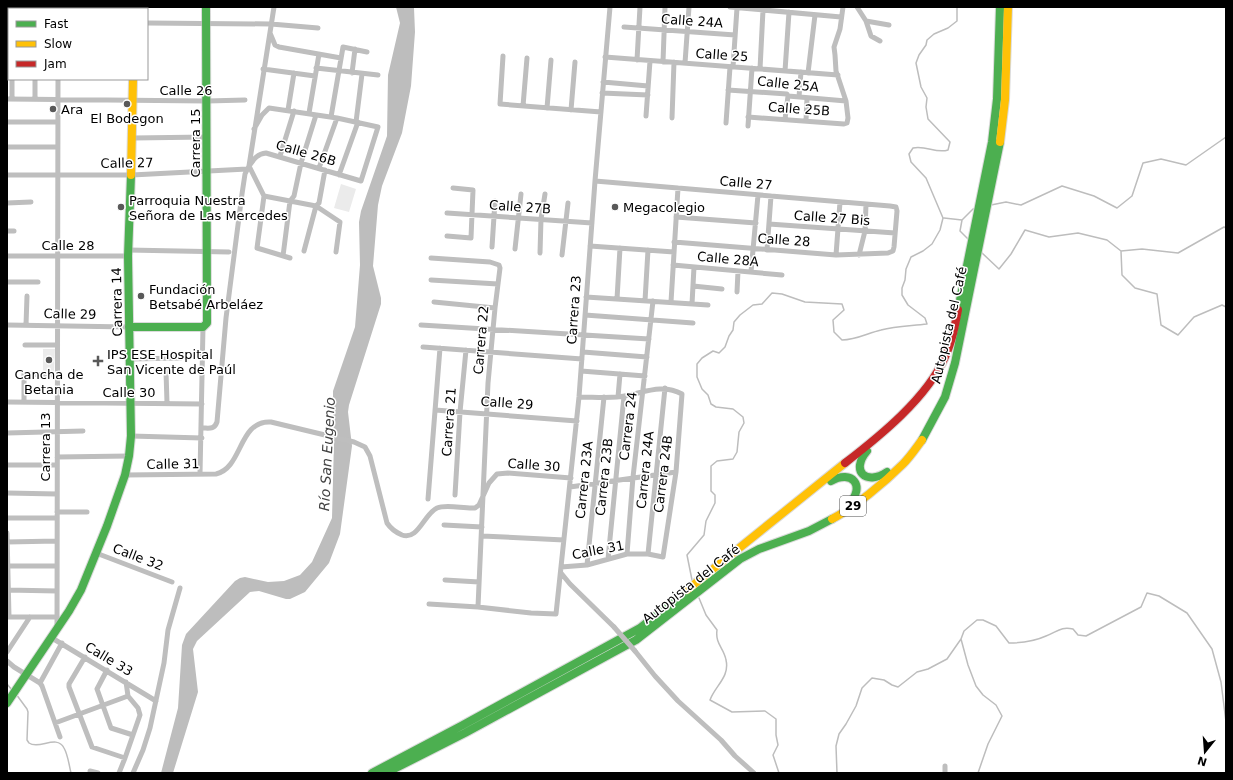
<svg xmlns="http://www.w3.org/2000/svg" width="1233" height="780" font-family="'DejaVu Sans',sans-serif">
<rect width="100%" height="100%" fill="#fff"/>
<path fill="#ebebeb" d="M 341,184 L 356,189 L 349,212 L 334,208 Z
M 43,349 L 55,349 L 54,372 L 43,372 Z"/>
<path fill="#bdbdbd" d="M 396,7 L 413,7 L 414,8 L 415,32 L 411,86 L 402,133 L 382,186 L 378,205 L 373,266 L 381,298 L 381,304 L 349,405 L 348,412 L 352,446 L 340,534 L 329,563 L 305,592 L 290,599 L 286,599 L 259,591 L 250,592 L 197,641 L 193,649 L 198,692 L 173,773 L 161,773 L 178,708 L 182,645 L 186,634 L 235,581 L 240,578 L 245,577 L 268,582 L 284,581 L 300,575 L 312,562 L 332,518 L 334,442 L 333,397 L 333,391 L 355,327 L 360,265 L 359,222 L 361,211 L 387,136 L 388,75 L 400,23 Z"/>
<g fill="none" stroke-linecap="round" stroke-linejoin="round">
<path stroke="#bdbdbd" stroke-width="1.5" d="M 991,205 L 1006,202 L 1021,205 L 1062,186 L 1094,196 L 1117,208 L 1132,196 L 1143,163 L 1161,159 L 1186,165 L 1226,137
M 944,218 L 962,220 L 973,209 L 976,209
M 962,220 L 960,231 L 968,239
M 1121,251 L 1142,249 L 1178,253 L 1224,227 L 1226,228
M 981,252 L 999,269 L 1011,254 L 1025,230 L 1049,237 L 1078,233 L 1107,240 L 1121,251 L 1122,275 L 1135,288 L 1157,294 L 1161,325 L 1178,335 L 1194,317 L 1222,305 L 1226,307
M 692,580 L 687,555 L 704,535 L 706,521 L 715,503 L 715,495 L 711,491 L 711,466 L 717,461 L 733,459 L 737,452 L 739,432 L 744,423 L 743,417 L 733,409 L 716,407 L 711,404 L 708,395 L 702,389 L 697,377 L 697,364 L 702,358 L 713,351 L 719,353 L 725,347 L 729,336 L 733,330 L 734,322 L 740,315 L 753,305 L 762,304 L 772,293 L 782,294 L 805,302 L 842,304 L 844,310 L 833,320 L 834,332 L 842,340 C 856,340 868,333 881,330 C 896,326 911,326 927,324 L 925,318 L 908,305 L 902,295 L 902,288 L 905,280 L 906,269 L 911,257 L 923,251 L 932,244 L 940,230 L 943,218 L 926,178 L 911,162 L 909,154 L 913,148 C 926,145 936,154 948,150 L 950,142 L 928,119 L 926,107 L 927,98 L 921,87 L 916,63 L 919,55 L 926,45 L 927,40 L 934,34 L 948,28 L 957,21 L 957,7
M 699,598 L 706,615 L 717,630 C 715,644 724,648 726,660 C 730,677 715,686 710,700 L 732,712 L 765,711 L 776,719 L 776,735 L 778,745 L 773,755 L 779,773
M 961,639 L 968,665 L 976,686 L 983,695 L 996,705 L 1002,716 L 988,744 L 978,773
M 7,684 L 12,690
M 16,694 L 27,709 L 28,712 L 27,740 L 29,743 C 39,750 57,734 64,748 C 68,755 69,765 71,773
M 837,773 L 836,746 L 839,734 L 846,724 L 856,706 L 862,688 L 872,678 L 884,680 L 892,685 L 898,687 L 917,672 L 928,669 L 947,659 L 961,639 L 964,631 L 977,620 L 983,620 L 996,626 L 1009,643 C 1021,643 1035,641 1046,636 C 1057,632 1061,626 1073,629 L 1078,635 L 1086,636 L 1141,607 L 1147,593 L 1159,596 L 1187,613 L 1212,649 L 1221,682 L 1226,722"/>
<g stroke="#dbdbdb" stroke-width="10">
<path id="fast" d="M 132,7 L 132,9
M 958,310 L 992,142 L 997,99 L 1000,7
M 129,327 L 203,327 L 207,323 L 206,7
M 922,440 L 945,397 L 955,363 L 1000,142
M 867,451 C 850,471 866,486 887,472
M 831,481 C 852,469 866,486 849,504
M 7,703 L 69,611 L 81,590 L 107,526 L 125,475 L 129,456 L 131,436 L 128,256 L 131,175
M 372,773 L 461,726 L 640,628 L 687,590
M 386,773 L 465,733 L 636,640 L 740,559 L 759,549 L 809,531 L 832,519"/>
</g>
<g stroke="#dbdbdb" stroke-width="10">
<path id="slow" d="M 1000,142 L 1005,100 L 1008,7
M 131,175 L 133,79
M 832,519 C 855,507 884,483 903,464 C 910,457 916,448 922,440
M 687,590 L 845,463"/>
</g>
<g stroke="#dbdbdb" stroke-width="10">
<path id="jam" d="M 845,463 C 880,436 927,398 945,357 C 952,342 955,326 958,310"/>
</g>
<path stroke="#bebebe" stroke-width="5" d="M 57,7 L 57,9
M 730,7 L 841,17
M 857,7 L 866,21 L 871,36 L 880,41
M 866,21 L 889,25
M 147,23 L 271,24 L 318,28
M 7,24 L 9,24
M 624,27 L 735,35
M 270,33 L 275,45 L 279,47 L 341,58
M 503,56 L 500,104 L 601,112
M 605,57 L 838,75
M 637,60 L 640,7
M 663,62 L 665,7
M 685,63 L 689,7
M 733,67 L 737,8
M 316,68 L 378,75
M 263,69 L 315,76
M 760,69 L 763,10
M 785,71 L 789,12
M 7,73 L 9,73
M 352,73 L 355,49
M 808,73 L 815,15
M 12,79 L 12,99
M 35,79 L 35,99
M 603,82 L 648,86
M 728,90 L 787,94 L 788,96 L 846,101
M 602,93 L 648,95
M 799,97 L 801,72
M 7,99 L 207,101 L 245,100
M 523,106 L 527,58
M 547,108 L 551,60
M 288,110 L 294,73
M 571,110 L 575,62
M 309,113 L 319,54
M 646,116 L 650,61
M 331,117 L 343,47 L 367,52
M 748,117 L 844,124 L 847,123 L 848,118 L 846,101 L 836,71 L 835,55 L 834,47 L 840,29 L 843,7
M 672,118 L 674,62
M 785,119 L 788,96
M 806,121 L 807,98
M 7,122 L 57,122
M 356,122 L 362,74
M 726,123 L 730,67
M 748,126 L 752,68
M 254,129 L 262,115 L 269,108 L 337,118 L 378,127 L 361,181 L 266,153 C 257,154 254,159 249,166 L 264,196 L 316,206 L 340,222 L 336,252
M 133,138 L 207,137
M 7,147 L 57,147
M 280,156 L 294,111
M 319,168 L 337,118
M 7,175 L 132,175 L 247,169
M 339,175 L 358,122
M 595,181 L 890,206 L 896,207 L 897,211 L 894,247 L 893,251 L 888,253 L 836,255 L 674,242
M 264,196 L 257,248 L 290,258
M 7,203 L 31,202
M 447,213 L 592,223
M 676,217 L 756,223
M 769,224 L 895,233
M 7,231 L 14,231
M 447,236 L 471,238 L 473,190 L 453,188
M 590,246 L 674,252
M 492,247 L 495,201
M 515,249 L 521,194
M 128,250 L 229,252
M 767,250 L 771,196
M 304,251 L 316,206 L 319,203 L 325,170
M 540,253 L 541,219 L 545,194
M 562,255 L 568,203
M 836,255 L 840,202
M 859,255 L 865,231 L 866,204
M 7,256 L 128,256
M 283,256 L 290,201 L 294,196 L 301,163 L 316,115
M 431,258 L 490,262 L 499,265 L 500,268 L 495,308 L 488,383 L 478,607
M 673,265 L 782,275
M 751,272 L 758,195
M 431,280 L 498,284
M 7,282 L 38,282
M 693,286 L 722,289
M 737,292 L 738,271
M 586,297 L 708,305
M 617,299 L 620,248
M 645,301 L 648,250
M 434,302 L 495,308
M 671,302 L 678,188
M 692,304 L 694,267
M 585,315 L 693,323
M 7,325 L 129,327
M 26,325 L 27,296
M 421,325 L 649,339
M 25,345 L 57,345
M 423,347 L 582,359
M 583,352 L 647,357
M 130,359 L 181,358
M 166,371 L 167,403
M 581,371 L 645,376
M 618,397 L 620,374
M 7,402 L 202,404
M 24,402 L 24,374 L 57,375
M 435,410 L 577,421
M 202,428 C 209,428 214,430 217,422 L 226,318 L 242,194 L 245,174 L 249,166 L 274,7
M 7,433 L 83,431
M 131,436 L 202,438
M 57,457 L 129,456
M 7,465 L 57,465
M 200,474 L 203,327
M 125,475 L 216,474 C 243,468 238,420 271,422 L 354,442 L 365,447 L 370,456 L 387,523 C 391,529 395,532 402,535 C 418,541 424,514 437,508 C 447,504 464,509 475,508 L 479,505 L 489,483 L 497,474 L 508,473 L 571,478
M 570,487 L 676,472
M 7,493 L 57,494
M 455,495 L 460,412 L 466,350
M 428,499 L 440,348
M 57,512 L 87,512
M 7,518 L 57,518
M 444,525 L 482,527
M 7,533 L 9,617
M 482,536 L 564,540
M 7,542 L 57,541
M 96,553 L 172,582
M 627,554 L 633,477 L 653,301
M 648,554 L 665,388
M 608,559 L 624,396
M 587,565 L 604,397
M 7,566 L 57,566
M 561,567 L 587,565 L 627,554 L 648,554 L 663,557 L 676,472 L 682,394 C 660,382 640,395 617,397 C 605,398 592,397 579,397
M 561,573 L 570,584 L 614,627
M 445,580 L 479,582
M 7,590 L 57,591
M 429,604 L 478,607 L 531,613 L 556,614 L 579,397 L 595,181 L 610,7
M 7,617 L 57,617
M 57,628 L 58,79
M 52,638 L 156,701
M 635,651 L 655,676 L 678,701 L 721,740 L 735,756 L 754,773
M 7,652 L 30,617
M 85,657 L 69,684 L 69,687 L 92,747 L 125,758
M 7,661 L 14,667 L 40,683 L 42,686 L 60,737
M 107,670 L 97,689 L 111,728 L 133,735
M 40,683 L 62,643
M 55,723 L 128,696
M 945,766 L 945,773
M 90,771 L 98,773
M 119,773 L 125,758 L 140,715 L 138,708 L 128,696 L 126,682
M 133,773 L 143,750 L 150,728 L 164,663 L 168,630 L 180,588"/>
<use href="#fast" stroke="#4caf50" stroke-width="8"/>
<use href="#slow" stroke="#ffc107" stroke-width="8"/>
<use href="#jam" stroke="#c62828" stroke-width="8"/>
<path stroke="#bebebe" stroke-width="5" d="M 614,627 L 635,651"/>
</g>
<g fill="#595959" stroke="#fff" stroke-width="1.5">
<circle cx="127" cy="104" r="4"/>
<circle cx="53" cy="109" r="4"/>
<circle cx="121" cy="207" r="4"/>
<circle cx="615" cy="207" r="4"/>
<circle cx="141" cy="296" r="4"/>
<circle cx="49" cy="360" r="4"/>
<path d="M96 355h4v4h4v4h-4v4h-4v-4h-4v-4h4z"/>
</g>
<g text-anchor="middle" dominant-baseline="central" stroke-width="3" stroke-linejoin="round" paint-order="stroke">
<rect fill="#fff" stroke="#4c4c4c" stroke-width="1" x="840" y="496" width="26" height="20" rx="3"/>
<g font-size="12" font-weight="bold" fill="#000">
<text x="853" y="506">29</text>
</g>
<g font-size="13" fill="#000" stroke="#fff">
<text transform="translate(692 21) rotate(4)">Calle 24A</text>
<text transform="translate(722 55) rotate(4)">Calle 25</text>
<text transform="translate(788 84) rotate(6)">Calle 25A</text>
<text x="186" y="90">Calle 26</text>
<text transform="translate(799 109) rotate(4)">Calle 25B</text>
<text transform="translate(195 143) rotate(-90)">Carrera 15</text>
<text transform="translate(306 153) rotate(16)">Calle 26B</text>
<text transform="translate(127 163) rotate(-1)">Calle 27</text>
<text transform="translate(746 183) rotate(5)">Calle 27</text>
<text transform="translate(520 207) rotate(4)">Calle 27B</text>
<text transform="translate(832 218) rotate(4)">Calle 27 Bis</text>
<text transform="translate(784 240) rotate(4)">Calle 28</text>
<text x="68" y="245">Calle 28</text>
<text transform="translate(728 259) rotate(5)">Calle 28A</text>
<text transform="translate(117 302) rotate(-91)">Carrera 14</text>
<text transform="translate(574 310) rotate(-86)">Carrera 23</text>
<text transform="translate(70 314) rotate(1)">Calle 29</text>
<text transform="translate(949 325) rotate(-77)">Autopista del Café</text>
<text transform="translate(481 340) rotate(-85)">Carrera 22</text>
<text x="129" y="392">Calle 30</text>
<text transform="translate(507 403) rotate(4)">Calle 29</text>
<text transform="translate(449 422) rotate(-86)">Carrera 21</text>
<text transform="translate(628 426) rotate(-83)">Carrera 24</text>
<text transform="translate(45 447) rotate(-90)">Carrera 13</text>
<text transform="translate(173 464) rotate(-1)">Calle 31</text>
<text transform="translate(534 465) rotate(4)">Calle 30</text>
<text transform="translate(645 470) rotate(-84)">Carrera 24A</text>
<text transform="translate(663 474) rotate(-83)">Carrera 24B</text>
<text transform="translate(604 477) rotate(-84)">Carrera 23B</text>
<text transform="translate(584 480) rotate(-84)">Carrera 23A</text>
<text transform="translate(598 550) rotate(-11)">Calle 31</text>
<text transform="translate(138 557) rotate(21)">Calle 32</text>
<text transform="translate(691 584) rotate(-38)">Autopista del Café</text>
<text transform="translate(109 659) rotate(31)">Calle 33</text>
</g>
<g font-size="13" fill="#000" stroke="#fff" text-anchor="start">
<text x="61" y="109">Ara</text>
<text x="127" y="118" text-anchor="middle">El Bodegon</text>
<text x="129" y="200">Parroquia Nuestra<tspan x="129" dy="15">Señora de Las Mercedes</tspan></text>
<text x="623" y="207">Megacolegio</text>
<text x="149" y="289">Fundación<tspan x="149" dy="15">Betsabé Arbeláez</tspan></text>
<text x="107" y="354">IPS ESE Hospital<tspan x="107" dy="15">San Vicente de Paúl</tspan></text>
<text x="49" y="374" text-anchor="middle">Cancha de<tspan x="49" dy="15">Betania</tspan></text>
</g>
<g font-size="14" font-style="italic" fill="#424242" stroke="#fff">
<text transform="translate(327 454) rotate(-87)">Río San Eugenio</text>
</g>
</g>
<rect width="1233" height="780" fill="none" stroke="#000000" stroke-width="16"/>
<rect x="8" y="8" width="140" height="72" fill="#ffffff" stroke="#999999"/>
<rect x="16" y="21" width="20" height="6" fill="#4caf50" stroke="#999999"/>
<text x="44" y="28" font-size="12" fill="#000000">Fast</text>
<rect x="16" y="41" width="20" height="6" fill="#ffc107" stroke="#999999"/>
<text x="44" y="48" font-size="12" fill="#000000">Slow</text>
<rect x="16" y="61" width="20" height="6" fill="#c62828" stroke="#999999"/>
<text x="44" y="68" font-size="12" fill="#000000">Jam</text>
<g transform="translate(1205 752) rotate(197)" stroke="#ffffff" stroke-width="3" paint-order="stroke">
<path d="M0-3L7 15L0 10L-7 15Z" fill="#000000"/>
<text y="-6" font-size="11" font-weight="bold" text-anchor="middle" fill="#000000">N</text>
</g>
</svg>
